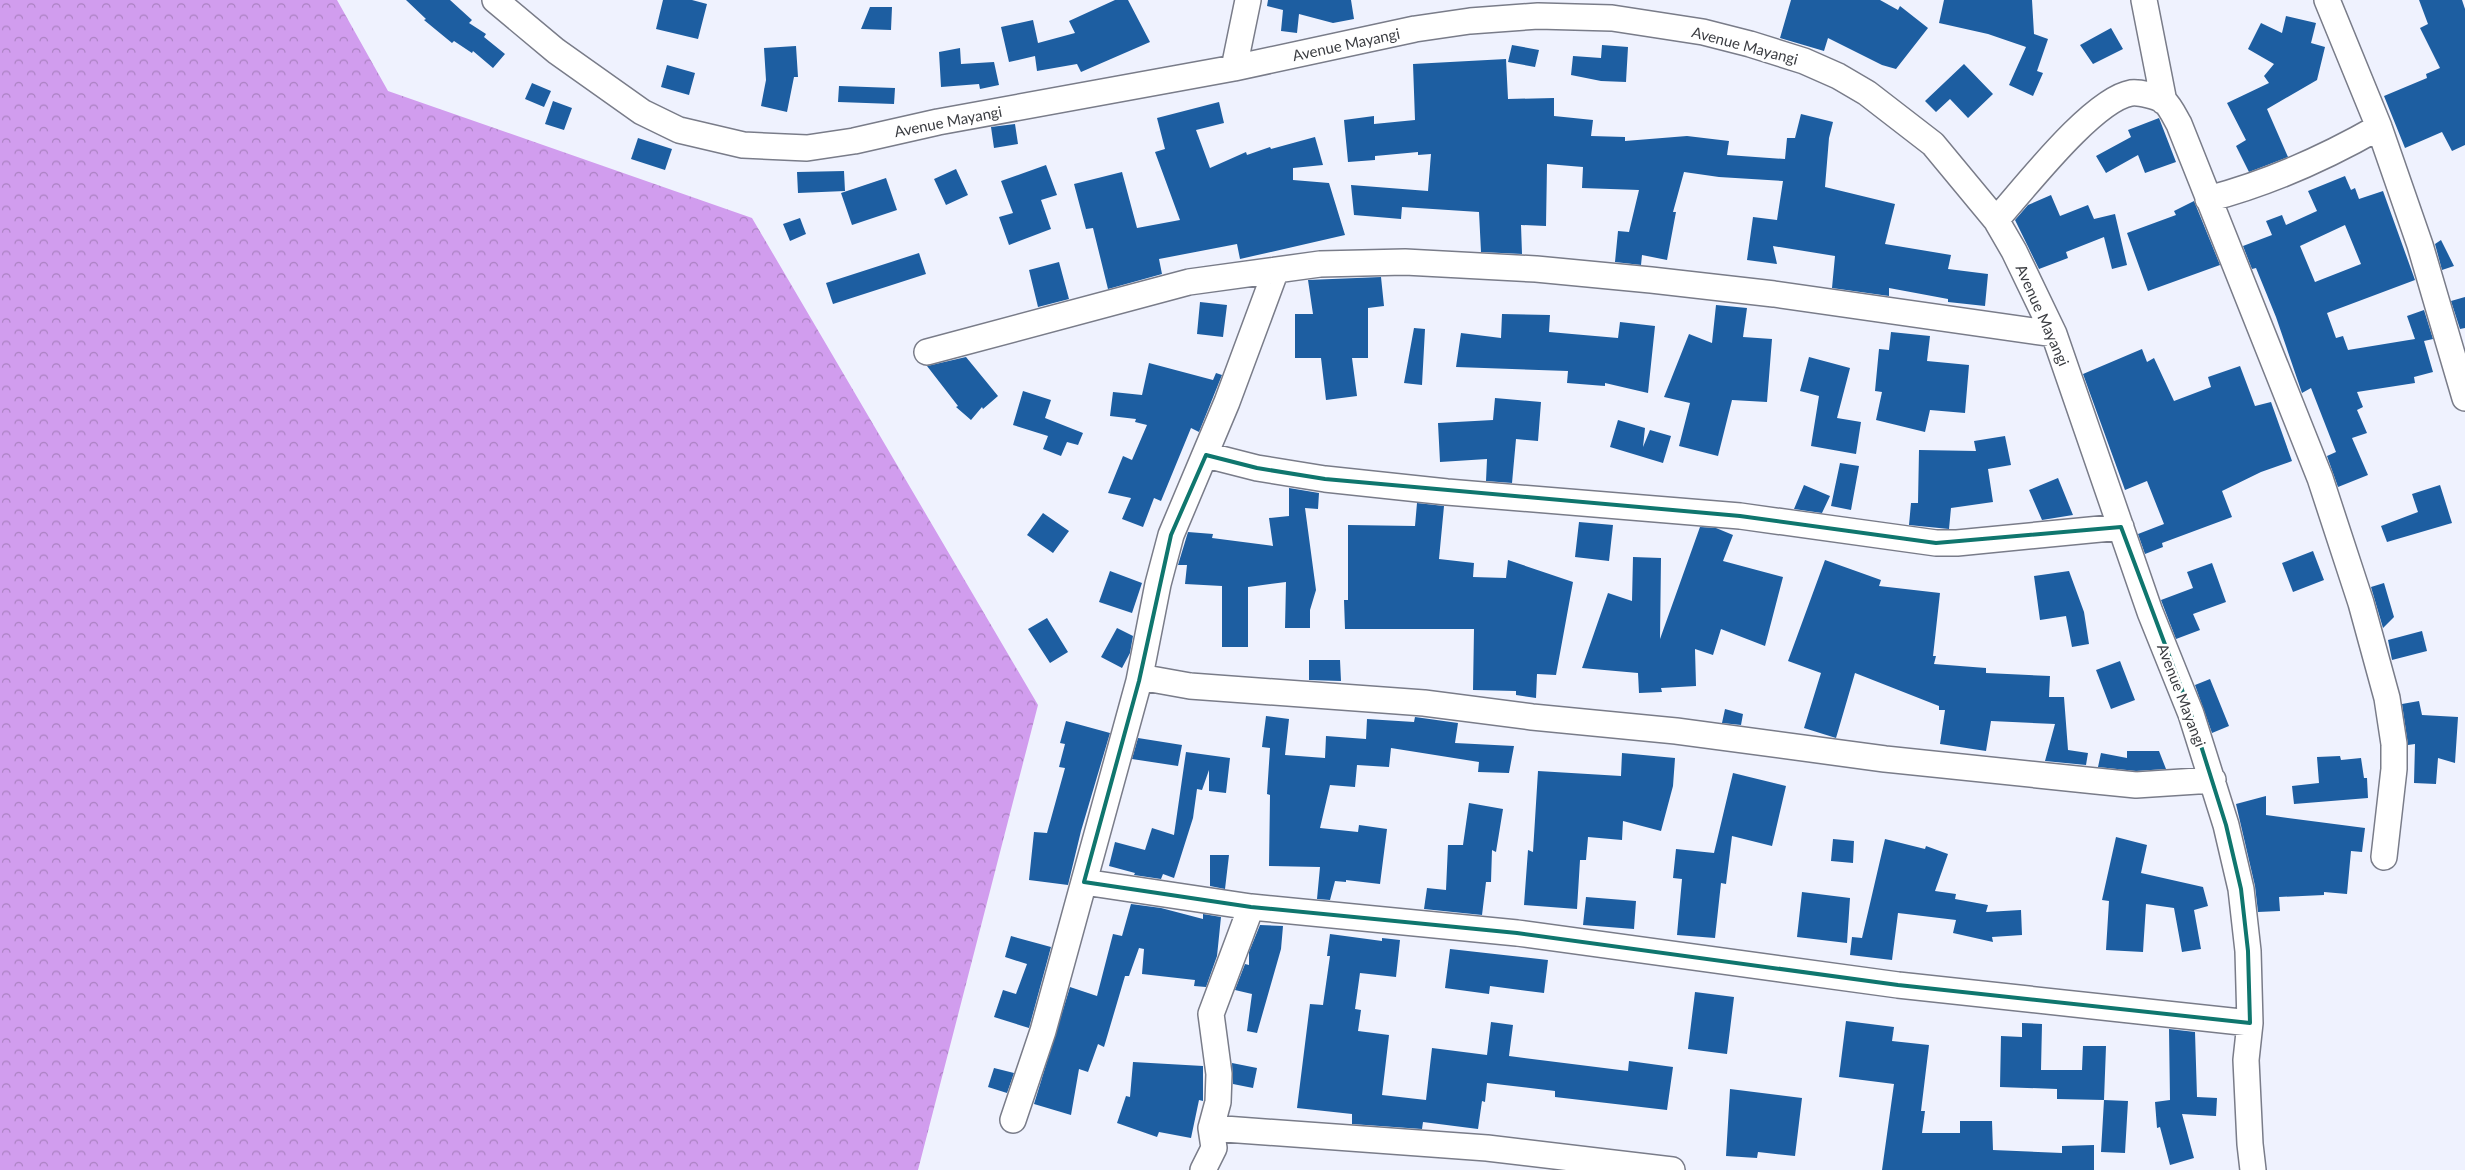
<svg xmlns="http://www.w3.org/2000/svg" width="2465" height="1170" font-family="Lato,sans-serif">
<defs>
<pattern id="forest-crowns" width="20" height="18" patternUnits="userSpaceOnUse" patternTransform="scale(1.25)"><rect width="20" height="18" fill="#d19dee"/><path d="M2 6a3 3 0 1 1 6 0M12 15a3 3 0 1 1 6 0" fill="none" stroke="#ab81c2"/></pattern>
</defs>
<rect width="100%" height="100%" fill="#eff2fe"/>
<path fill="url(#forest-crowns)" d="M 0,0 L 337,0 L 388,91 L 752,218 L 1038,705 L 918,1170 L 0,1170 Z"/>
<path fill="#1d5ea1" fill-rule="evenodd" d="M 406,0 L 450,0 L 472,20 L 469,23 L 486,34 L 484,37 L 505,54 L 493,68 L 473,51 L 472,53 L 454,41 L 452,43 L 424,20 L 426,19 Z
M 663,0 L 692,0 L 707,4 L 698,39 L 656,29 Z
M 1115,0 L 1128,0 L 1150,42 L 1081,72 L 1077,64 L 1037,71 L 1035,56 L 1009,62 L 1001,27 L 1033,20 L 1038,43 L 1075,33 L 1069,21 Z
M 1268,0 L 1351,0 L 1354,19 L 1333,23 L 1299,14 L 1297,33 L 1281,31 L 1283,10 L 1267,6 Z
M 1791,0 L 1880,0 L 1898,10 L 1900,6 L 1928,28 L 1896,69 L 1882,65 L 1828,38 L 1824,51 L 1780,38 Z
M 1944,0 L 2032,0 L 2034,34 L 2048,39 L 2037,71 L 2043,73 L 2033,96 L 2009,85 L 2026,47 L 1988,34 L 1939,23 Z
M 2419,0 L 2462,0 L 2465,9 L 2465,145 L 2452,151 L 2442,132 L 2405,148 L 2384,96 L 2427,78 L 2426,74 L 2440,68 L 2420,28 L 2428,24 Z
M 870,7 L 892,7 L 891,30 L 861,29 Z
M 2286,16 L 2316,23 L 2311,43 L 2325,47 L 2317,80 L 2267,109 L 2288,157 L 2249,172 L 2236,146 L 2246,140 L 2227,103 L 2269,83 L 2264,76 L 2274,64 L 2248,49 L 2261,23 L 2282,33 Z
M 2111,28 L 2123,49 L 2093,64 L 2080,45 Z
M 1512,45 L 1539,50 L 1535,67 L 1508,62 Z
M 1602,45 L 1628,47 L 1626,82 L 1601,81 L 1571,75 L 1573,56 L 1601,58 Z
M 796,46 L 798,77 L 794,77 L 787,112 L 761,106 L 766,80 L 764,48 Z
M 960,48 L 961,64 L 994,62 L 999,85 L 980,89 L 979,84 L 941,87 L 939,52 Z
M 1506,59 L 1508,99 L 1554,98 L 1554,116 L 1593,120 L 1591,136 L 1625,137 L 1625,141 L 1687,136 L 1729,141 L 1727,155 L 1785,159 L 1787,138 L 1795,138 L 1801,114 L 1833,122 L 1829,138 L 1825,187 L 1895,204 L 1885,244 L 1951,255 L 1948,269 L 1988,274 L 1985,306 L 1948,302 L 1948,299 L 1889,288 L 1889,296 L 1832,288 L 1835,256 L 1773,246 L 1777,264 L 1747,260 L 1753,217 L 1777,220 L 1783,181 L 1719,177 L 1684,172 L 1673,212 L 1676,212 L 1667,260 L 1642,255 L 1641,265 L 1615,262 L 1618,231 L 1629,232 L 1639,190 L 1582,188 L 1583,167 L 1547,164 L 1546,226 L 1521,225 L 1522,254 L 1481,252 L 1479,212 L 1402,207 L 1401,219 L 1354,215 L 1351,185 L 1428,191 L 1431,154 L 1418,155 L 1418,152 L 1375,156 L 1375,160 L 1348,162 L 1344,120 L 1374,116 L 1374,124 L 1415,120 L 1413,64 Z
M 1964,64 L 1993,94 L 1968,118 L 1950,99 L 1936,112 L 1925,101 Z
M 667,65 L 695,73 L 689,95 L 661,87 Z
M 532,83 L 551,91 L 544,107 L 525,99 Z
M 839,86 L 895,88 L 894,104 L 838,102 Z
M 553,101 L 572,108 L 564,130 L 545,124 Z
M 1219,102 L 1224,123 L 1196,130 L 1210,168 L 1246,152 L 1247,155 L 1270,147 L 1271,149 L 1315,137 L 1323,165 L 1293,168 L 1293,180 L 1329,183 L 1345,235 L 1240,259 L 1237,244 L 1159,259 L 1162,274 L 1108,289 L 1093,228 L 1086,229 L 1074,184 L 1122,172 L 1137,228 L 1180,220 L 1155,152 L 1165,149 L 1157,118 Z
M 2159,118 L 2176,162 L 2145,173 L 2138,155 L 2106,173 L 2096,156 L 2131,137 L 2128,130 Z
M 1015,124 L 1018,144 L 994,148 L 991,127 Z
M 638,138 L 672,149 L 665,170 L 631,159 Z
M 1046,165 L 1057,195 L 1041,200 L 1051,229 L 1009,245 L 999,217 L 1013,213 L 1001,181 Z
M 956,169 L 968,195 L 946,205 L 934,179 Z
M 844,171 L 845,191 L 798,193 L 797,172 Z
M 2345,176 L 2351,190 L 2355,188 L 2359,199 L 2383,191 L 2415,280 L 2327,313 L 2336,338 L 2343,336 L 2348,350 L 2415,339 L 2407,316 L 2424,310 L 2433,339 L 2424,341 L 2433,372 L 2414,377 L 2415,383 L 2357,392 L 2363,407 L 2357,410 L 2367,433 L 2352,438 L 2368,475 L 2338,487 L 2327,456 L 2336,452 L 2311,388 L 2302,393 L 2276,317 L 2256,268 L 2252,269 L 2243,246 L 2272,235 L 2266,221 L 2282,215 L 2286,225 L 2317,211 L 2308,191 ZM 2345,225 L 2361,264 L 2315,282 L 2300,246 Z
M 886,178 L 897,210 L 852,225 L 841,193 Z
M 2051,195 L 2060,216 L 2088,205 L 2094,219 L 2115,214 L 2127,265 L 2112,269 L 2104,237 L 2066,252 L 2068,258 L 2039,269 L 2015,220 L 2028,205 Z
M 2194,201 L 2220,265 L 2148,291 L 2127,233 L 2176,215 L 2174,211 Z
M 800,218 L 806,234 L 790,241 L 783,224 Z
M 2441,240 L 2454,266 L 2442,270 L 2435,244 Z
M 919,253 L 926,274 L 833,304 L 826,283 Z
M 1059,262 L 1069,299 L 1038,307 L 1029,270 Z
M 1381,277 L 1384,306 L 1368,308 L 1368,358 L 1352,358 L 1357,396 L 1326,400 L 1321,358 L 1295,358 L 1295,314 L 1313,314 L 1308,280 Z
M 2465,297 L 2465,328 L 2460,329 L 2451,301 Z
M 1200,302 L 1227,305 L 1223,337 L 1197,334 Z
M 1716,305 L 1747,308 L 1743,337 L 1772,339 L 1767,402 L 1732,400 L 1718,456 L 1679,446 L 1690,403 L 1664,397 L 1689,334 L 1712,343 Z
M 1502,314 L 1550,315 L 1549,332 L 1618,338 L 1620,322 L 1655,326 L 1648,393 L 1605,383 L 1605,386 L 1567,383 L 1568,371 L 1456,367 L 1461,333 L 1501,338 Z
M 1414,328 L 1425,329 L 1422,385 L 1404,383 Z
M 1891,332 L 1930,336 L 1927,361 L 1969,365 L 1965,413 L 1930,410 L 1925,432 L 1876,420 L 1882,392 L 1875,391 L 1879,349 L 1889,350 Z
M 2142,349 L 2147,362 L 2154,358 L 2174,401 L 2211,387 L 2208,377 L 2240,366 L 2255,406 L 2271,402 L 2292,461 L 2261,472 L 2222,491 L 2232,517 L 2162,543 L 2163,547 L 2145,554 L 2138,534 L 2164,524 L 2147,481 L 2125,490 L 2083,374 Z
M 966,357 L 998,396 L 983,409 L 982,407 L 971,420 L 956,407 L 958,406 L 927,366 Z
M 1809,357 L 1850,368 L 1837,418 L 1861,422 L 1856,454 L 1811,446 L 1819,396 L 1800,391 Z
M 1149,363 L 1213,380 L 1216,373 L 1222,375 L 1199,432 L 1191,428 L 1161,501 L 1154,498 L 1143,527 L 1122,519 L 1131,498 L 1108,493 L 1123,456 L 1132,460 L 1147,425 L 1135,422 L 1136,419 L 1110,416 L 1113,392 L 1142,395 Z
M 1023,391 L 1051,400 L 1045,418 L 1083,433 L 1078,445 L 1067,442 L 1061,456 L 1043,449 L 1048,436 L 1013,425 Z
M 1495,398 L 1541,402 L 1538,441 L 1516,439 L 1512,483 L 1486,481 L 1487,459 L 1440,462 L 1438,423 L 1493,420 Z
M 1618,420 L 1645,428 L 1643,447 L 1650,430 L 1671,436 L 1663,463 L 1610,447 Z
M 2005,436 L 2011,465 L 1988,469 L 1993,502 L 1951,508 L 1949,529 L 1909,525 L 1911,503 L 1918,503 L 1919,450 L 1976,451 L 1974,441 Z
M 1840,463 L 1859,466 L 1851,510 L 1831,506 Z
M 2058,478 L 2073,515 L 2042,520 L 2029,490 Z
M 1804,485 L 1830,496 L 1822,513 L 1794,509 Z
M 2440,485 L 2452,523 L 2387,542 L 2381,526 L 2418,512 L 2412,494 Z
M 1289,488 L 1319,493 L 1318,509 L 1305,508 L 1316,590 L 1310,610 L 1310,628 L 1285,628 L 1286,582 L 1248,587 L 1248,647 L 1222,647 L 1222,586 L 1185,584 L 1187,565 L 1178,565 L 1188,532 L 1213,534 L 1212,538 L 1273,546 L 1269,518 L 1289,516 Z
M 1417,503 L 1444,506 L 1439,559 L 1474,563 L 1473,577 L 1506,578 L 1508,560 L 1573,582 L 1556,675 L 1537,674 L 1536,698 L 1516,695 L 1516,691 L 1473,690 L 1474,629 L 1345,629 L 1344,600 L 1348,600 L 1348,525 L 1415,526 Z
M 1043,513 L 1069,531 L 1053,553 L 1027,535 Z
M 1579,522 L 1613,525 L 1609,561 L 1575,557 Z
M 1700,527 L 1716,528 L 1733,535 L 1723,561 L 1783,577 L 1765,646 L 1721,629 L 1713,655 L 1695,649 L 1696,686 L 1661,688 L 1662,692 L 1639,693 L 1638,673 L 1582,668 L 1608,593 L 1632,601 L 1633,557 L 1661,558 L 1660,639 Z
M 2313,551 L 2324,580 L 2293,592 L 2282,563 Z
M 1825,560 L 1881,580 L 1879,586 L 1940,593 L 1933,656 L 1936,656 L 1934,664 L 1986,668 L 1986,673 L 2050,676 L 2049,697 L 2064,697 L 2068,750 L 2088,753 L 2086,765 L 2045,761 L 2055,724 L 1991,721 L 1986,751 L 1940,744 L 1945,710 L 1939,710 L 1939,706 L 1855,673 L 1836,738 L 1804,728 L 1821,673 L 1788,661 Z
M 2212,563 L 2226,602 L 2193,614 L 2200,630 L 2176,639 L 2161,600 L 2193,588 L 2187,572 Z
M 1110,571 L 1142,583 L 1132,613 L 1099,602 Z
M 2069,571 L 2084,612 L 2089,644 L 2072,647 L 2066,616 L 2040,620 L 2034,576 Z
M 2384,583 L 2394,617 L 2383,628 L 2371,587 Z
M 1047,618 L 1068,652 L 1050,663 L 1028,629 Z
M 1117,628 L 1133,636 L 1130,653 L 1122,668 L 1101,657 Z
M 2422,631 L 2427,651 L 2392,660 L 2388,640 Z
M 1309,660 L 1340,660 L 1341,681 L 1309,680 Z
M 2120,661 L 2135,700 L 2111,709 L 2096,670 Z
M 2210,679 L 2229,726 L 2212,733 L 2195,685 Z
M 2419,701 L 2422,715 L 2458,717 L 2455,763 L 2438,758 L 2436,784 L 2414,783 L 2415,744 L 2408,745 L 2402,704 Z
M 1725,709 L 1743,714 L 1741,725 L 1722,723 Z
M 1266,716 L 1289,719 L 1285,755 L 1325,758 L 1326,736 L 1366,739 L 1367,719 L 1414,722 L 1415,717 L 1458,723 L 1455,743 L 1514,746 L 1509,773 L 1478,772 L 1479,762 L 1391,748 L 1389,767 L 1357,765 L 1355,787 L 1330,785 L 1320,828 L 1358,832 L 1359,825 L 1387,829 L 1380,884 L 1346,880 L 1346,882 L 1335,881 L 1330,900 L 1317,899 L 1320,867 L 1269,866 L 1270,795 L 1267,794 L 1270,748 L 1262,747 Z
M 1066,721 L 1110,733 L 1081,831 L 1068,885 L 1029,880 L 1034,832 L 1047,833 L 1065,768 L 1059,767 L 1065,744 L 1060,743 Z
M 1138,738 L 1182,745 L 1178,766 L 1132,759 Z
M 2127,751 L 2159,751 L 2166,769 L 2136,771 L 2098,767 L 2101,753 L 2127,758 Z
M 1186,752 L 1230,758 L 1226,793 L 1209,791 L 1209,770 L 1202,790 L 1197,789 L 1193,818 L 1174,878 L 1163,874 L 1161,879 L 1134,875 L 1135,873 L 1109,866 L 1115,842 L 1145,850 L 1152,828 L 1174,835 Z
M 1622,753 L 1675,758 L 1673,786 L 1661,831 L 1623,821 L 1622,840 L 1588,837 L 1586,860 L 1580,860 L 1577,909 L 1524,905 L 1528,850 L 1533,852 L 1538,771 L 1621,776 Z
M 2340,756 L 2341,760 L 2361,758 L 2364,778 L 2367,778 L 2368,798 L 2294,804 L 2292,786 L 2319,783 L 2317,757 Z
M 1733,773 L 1786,786 L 1772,846 L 1732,836 L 1726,884 L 1721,883 L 1715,938 L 1677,935 L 1682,879 L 1673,878 L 1676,849 L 1714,853 Z
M 2266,796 L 2266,815 L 2365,828 L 2362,852 L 2351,851 L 2347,894 L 2324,892 L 2324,895 L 2279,897 L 2280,911 L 2258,912 L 2255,886 L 2236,804 Z
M 1469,803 L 1503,809 L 1496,852 L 1492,850 L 1491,882 L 1486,882 L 1482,915 L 1424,909 L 1427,888 L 1446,890 L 1448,845 L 1463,845 Z
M 2116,837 L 2147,845 L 2141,873 L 2203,887 L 2208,906 L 2194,910 L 2201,949 L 2182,952 L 2174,908 L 2146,904 L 2143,952 L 2106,950 L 2109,901 L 2102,900 Z
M 1833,839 L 1854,841 L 1853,863 L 1831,861 Z
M 1885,839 L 1925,849 L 1926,846 L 1948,854 L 1935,891 L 1956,894 L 1955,899 L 1988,905 L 1986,912 L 2021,910 L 2022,935 L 1992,937 L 1993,942 L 1953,933 L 1956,920 L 1898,913 L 1892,960 L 1850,955 L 1852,937 L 1862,938 Z
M 1210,855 L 1229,855 L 1225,889 L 1210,886 Z
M 1802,892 L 1850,898 L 1847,943 L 1797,937 Z
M 1586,897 L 1636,901 L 1634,929 L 1583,925 Z
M 1131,904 L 1161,908 L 1203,919 L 1203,914 L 1221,917 L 1217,956 L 1206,987 L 1194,986 L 1195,980 L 1142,974 L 1144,949 L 1139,948 L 1129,976 L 1125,976 L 1104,1047 L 1098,1044 L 1088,1072 L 1079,1069 L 1071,1115 L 1034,1104 L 1070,987 L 1097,996 L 1113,934 L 1122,936 Z
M 1260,925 L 1283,926 L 1281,949 L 1257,1033 L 1247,1031 L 1252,994 L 1235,990 L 1245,964 L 1249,965 L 1249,952 Z
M 1330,934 L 1382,941 L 1382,938 L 1400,940 L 1396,977 L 1360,973 L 1355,1009 L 1361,1010 L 1358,1031 L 1389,1035 L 1382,1095 L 1426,1100 L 1432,1048 L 1487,1055 L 1491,1022 L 1513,1025 L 1509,1056 L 1628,1071 L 1629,1061 L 1673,1067 L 1667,1110 L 1555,1097 L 1555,1091 L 1487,1083 L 1485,1102 L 1482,1101 L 1478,1129 L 1423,1122 L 1422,1129 L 1352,1124 L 1352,1114 L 1297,1108 L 1310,1004 L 1323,1005 L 1330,956 L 1327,956 Z
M 1011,936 L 1051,947 L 1029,1028 L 994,1017 L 1003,990 L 1016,994 L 1027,964 L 1005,957 Z
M 1450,949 L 1548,960 L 1544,993 L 1490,986 L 1489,994 L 1445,988 Z
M 1695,992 L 1734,997 L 1727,1054 L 1688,1049 Z
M 1846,1021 L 1894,1027 L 1892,1041 L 1929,1045 L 1921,1111 L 1925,1111 L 1922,1133 L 1960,1133 L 1960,1121 L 1992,1121 L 1993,1150 L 2062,1153 L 2062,1146 L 2094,1145 L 2094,1170 L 1882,1170 L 1894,1084 L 1839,1077 Z
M 2022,1023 L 2042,1024 L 2041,1070 L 2082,1070 L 2083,1046 L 2106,1046 L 2104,1100 L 2128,1101 L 2125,1153 L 2101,1152 L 2104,1100 L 2057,1099 L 2057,1089 L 2000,1087 L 2001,1036 L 2022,1037 Z
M 2169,1029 L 2195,1032 L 2197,1097 L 2217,1098 L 2216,1116 L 2182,1114 L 2194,1158 L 2170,1165 L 2160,1127 L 2157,1128 L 2155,1102 L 2170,1100 Z
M 1133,1062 L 1203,1066 L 1203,1101 L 1199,1100 L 1191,1138 L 1159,1132 L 1157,1137 L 1117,1123 L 1126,1096 L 1130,1097 Z
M 1232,1063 L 1257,1068 L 1253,1088 L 1233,1084 Z
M 994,1068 L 1014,1073 L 1007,1093 L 988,1087 Z
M 1730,1089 L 1802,1098 L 1795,1156 L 1758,1152 L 1757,1158 L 1726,1156 Z"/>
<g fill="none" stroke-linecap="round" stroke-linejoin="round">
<g stroke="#797c89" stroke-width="28">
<path id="minor" d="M 495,0 L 556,51 L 642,112 L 679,130 L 743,145 L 807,148 L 854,141 L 938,122 L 1234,68 L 1415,29 L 1470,21 L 1538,16 L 1612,18 L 1703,32 L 1750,44 L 1804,61 L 1838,76 L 1867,93 L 1933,144 L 1996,220 L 2014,251 L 2054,334 L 2150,612 L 2191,714 L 2226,825 L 2241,889 L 2248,951 L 2250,1023 L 2246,1060 L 2250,1144 L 2253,1170
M 2144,0 L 2164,102
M 2327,0 L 2379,127 L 2420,245 L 2465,398
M 1234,68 L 1248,0
M 2208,199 C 2269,183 2325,158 2379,127
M 1996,220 C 2024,189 2092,100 2131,93 C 2139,92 2157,96 2164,101 C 2170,106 2175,117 2179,124 L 2320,478 L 2361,603 L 2387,698 L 2394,744 L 2394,769 L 2384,857
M 927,352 L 1189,282 L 1320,264 L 1405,262 L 1536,269 L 1651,280 L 1774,294 L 2054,334
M 1206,455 L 1257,468 L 1325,479 L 1447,492 L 1740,516 L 1936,543 L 1957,543 L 2121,527
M 1139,681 L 1158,584 L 1171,535 L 1227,402 L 1276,270
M 1084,882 L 1251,907 L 1517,933 L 1898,985 L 2250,1023
M 1013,1120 L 1043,1031 L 1139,681 L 1151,679 L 1190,686 L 1424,703 L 1532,717 L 1676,731 L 1885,759 L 2096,781 L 2136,785 L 2213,780
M 1211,1128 L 1487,1148 L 1672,1170
M 1203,1170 L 1214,1148 L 1211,1128 L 1218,1102 L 1219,1074 L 1211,1014 L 1251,907"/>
</g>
<use href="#minor" stroke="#fff" stroke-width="25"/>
</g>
<path fill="none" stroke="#0f766e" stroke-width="4" stroke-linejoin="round" d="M 1206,455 L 1257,468 L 1325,479 L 1740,516 L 1936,543 L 2121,527 L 2191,714 L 2226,825 L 2241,889 L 2248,951 L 2250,1023 L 1898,985 L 1517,933 L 1251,907 L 1084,882 L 1139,681 L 1171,535 Z"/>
<g text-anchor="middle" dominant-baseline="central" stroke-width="5" stroke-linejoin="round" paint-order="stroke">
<g font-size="15" fill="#3a3c41" stroke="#fff">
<text transform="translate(1346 44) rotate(-12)">Avenue Mayangi</text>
<text transform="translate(1745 45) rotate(15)">Avenue Mayangi</text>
<text transform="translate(948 121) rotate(-11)">Avenue Mayangi</text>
<text transform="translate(2043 315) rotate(66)">Avenue Mayangi</text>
<text transform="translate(2182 695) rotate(69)">Avenue Mayangi</text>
</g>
</g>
</svg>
